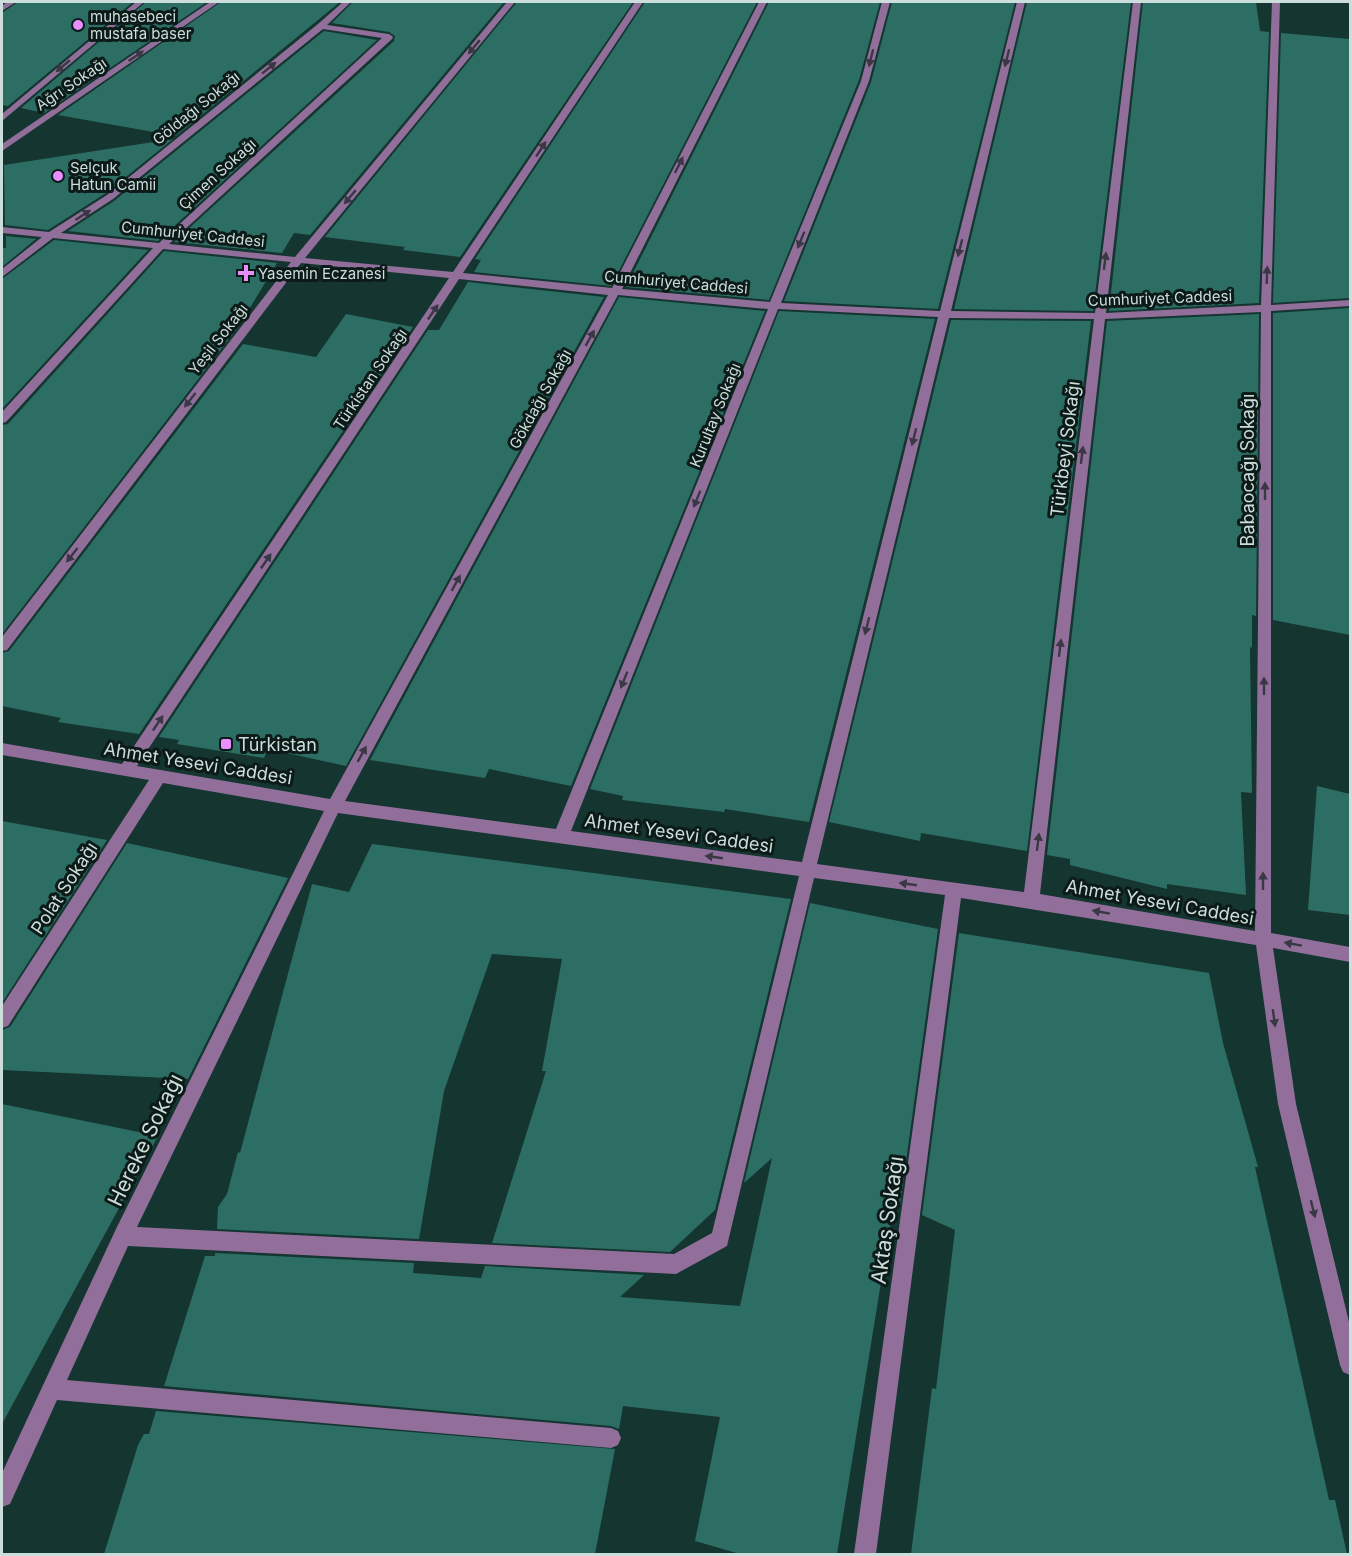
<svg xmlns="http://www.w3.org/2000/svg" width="1352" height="1556" font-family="Inter,sans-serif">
<rect width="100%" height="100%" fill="#143530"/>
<path fill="#2d6e64" d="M 18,2 L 133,2 L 8,106 L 2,105 L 2,13 Z
M 146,2 L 207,2 L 44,113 L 21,108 Z
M 221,2 L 340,2 L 176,136 L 58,115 Z
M 353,2 L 504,2 L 310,235 L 294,233 L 282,253 L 174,242 L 394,41 L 395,36 L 389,32 L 332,23 Z
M 517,2 L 633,2 L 460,257 L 403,250 L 405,247 L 325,237 Z
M 645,2 L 757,2 L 611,286 L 474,272 L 481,260 L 475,259 Z
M 769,2 L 880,2 L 859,80 L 769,300 L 626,287 Z
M 892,2 L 1015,2 L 938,309 L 784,301 L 871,82 Z
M 1027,2 L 1131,2 L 1093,311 L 954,309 Z
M 1143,2 L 1256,2 L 1260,31 L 1269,32 L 1259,303 L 1109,311 Z
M 324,31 L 377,40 L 158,241 L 68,231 L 114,201 Z
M 1281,33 L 1350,39 L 1350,298 L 1273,303 Z
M 173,139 L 106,193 L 48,230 L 5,225 L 4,165 Z
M 6,236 L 36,239 L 2,267 L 2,248 L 6,248 Z
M 54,240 L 148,250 L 2,409 L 2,279 Z
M 164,251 L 277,263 L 239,326 L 2,634 L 2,425 L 8,424 Z
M 468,282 L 604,297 L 346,766 L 268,749 L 264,758 L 177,744 L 179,740 L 159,737 L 428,330 L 439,330 Z
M 619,297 L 765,311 L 571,786 L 489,769 L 485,778 L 370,760 Z
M 1350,308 L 1350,635 L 1273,620 L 1273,313 Z
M 779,311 L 935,319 L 809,822 L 725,809 L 724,812 L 622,800 L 623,796 L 590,789 Z
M 346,314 L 413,327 L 139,734 L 58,722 L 61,718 L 2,706 L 2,653 L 9,651 L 243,344 L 316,357 Z
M 1259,314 L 1256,616 L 1252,615 L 1252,648 L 1250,647 L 1252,793 L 1241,792 L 1246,895 L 1167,884 L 1167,889 L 1070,865 L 1070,859 L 1047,855 L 1107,321 Z
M 951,320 L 1091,321 L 1027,851 L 921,833 L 920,841 L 829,822 Z
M 1317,786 L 1350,794 L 1350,915 L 1308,910 Z
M 2,821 L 107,840 L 2,1003 Z
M 127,843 L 288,878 L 188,1079 L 2,1070 L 2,1030 L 10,1027 Z
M 372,844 L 791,899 L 715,1210 L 670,1252 L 492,1243 L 546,1071 L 542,1071 L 562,959 L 492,954 L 444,1091 L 419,1239 L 217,1229 L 218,1207 L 227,1194 L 238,1152 L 240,1153 L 312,884 L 349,892 Z
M 810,903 L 938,929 L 900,1205 L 894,1202 L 837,1554 L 740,1554 L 695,1541 L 720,1417 L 623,1406 L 619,1429 L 611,1426 L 164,1386 L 205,1256 L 215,1256 L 215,1253 L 414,1263 L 413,1273 L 481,1278 L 485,1266 L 644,1275 L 620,1297 L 740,1306 L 772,1158 L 744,1183 Z
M 959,933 L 1209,973 L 1223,1043 L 1258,1167 L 1255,1167 L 1329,1500 L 1335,1500 L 1347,1554 L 911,1554 L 932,1388 L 936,1389 L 955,1230 L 922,1215 Z
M 2,1104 L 158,1136 L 2,1424 Z
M 156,1411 L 615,1449 L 595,1554 L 104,1554 L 138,1445 L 144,1434 L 149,1434 Z"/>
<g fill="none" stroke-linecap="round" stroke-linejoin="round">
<path fill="#926f9b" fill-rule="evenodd" d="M 7,2 L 16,2 L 2,11 L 2,6 Z
M 136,2 L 144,2 L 2,121 L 2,114 Z
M 210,2 L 219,2 L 2,151 L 2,144 Z
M 343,2 L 351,2 L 327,25 L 389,34 L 393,37 L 392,39 L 169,244 L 295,257 L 507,2 L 515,2 L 305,258 L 453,272 L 635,2 L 643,2 L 463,273 L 612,288 L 759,2 L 767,2 L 622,289 L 770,302 L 861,81 L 882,2 L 890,2 L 869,81 L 781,303 L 940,311 L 1017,2 L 1025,2 L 951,311 L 1095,313 L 1133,2 L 1141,2 L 1106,313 L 1261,305 L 1272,2 L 1280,2 L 1271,305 L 1350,300 L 1350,306 L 1271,311 L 1271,933 L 1350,947 L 1350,962 L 1273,948 L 1296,1104 L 1350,1326 L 1350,1375 L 1343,1372 L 1340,1365 L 1278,1104 L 1256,945 L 961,898 L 876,1554 L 854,1554 L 945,895 L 814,878 L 727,1246 L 676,1274 L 128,1246 L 67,1380 L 611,1428 L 618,1431 L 621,1438 L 618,1445 L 611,1448 L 57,1400 L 10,1504 L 2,1507 L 2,1473 L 116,1229 L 324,811 L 163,783 L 8,1026 L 2,1028 L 2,1006 L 149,780 L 2,755 L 2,743 L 122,764 L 449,278 L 301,263 L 7,650 L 2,651 L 2,637 L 291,262 L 163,249 L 6,422 L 2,423 L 2,412 L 153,248 L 53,238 L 2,277 L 2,269 L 42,237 L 2,233 L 2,227 L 49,232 L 107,195 L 318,24 ZM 323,29 L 382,38 L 159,243 L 61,233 L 113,199 ZM 459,279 L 608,295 L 330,799 L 137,766 ZM 618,295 L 768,309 L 556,829 L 345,801 ZM 778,309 L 938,317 L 802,862 L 571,831 ZM 1261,312 L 1255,931 L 1040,894 L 1105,319 ZM 949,318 L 1094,319 L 1024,892 L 817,864 ZM 338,813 L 799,876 L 712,1233 L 674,1254 L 137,1227 Z"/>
</g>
<defs><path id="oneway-solid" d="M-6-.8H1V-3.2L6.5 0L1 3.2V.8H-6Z" transform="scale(1.5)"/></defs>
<g fill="#3b3846">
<use href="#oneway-solid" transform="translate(474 47) rotate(130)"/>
<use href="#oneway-solid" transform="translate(136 56) rotate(-34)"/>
<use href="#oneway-solid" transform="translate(871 58) rotate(104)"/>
<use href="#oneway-solid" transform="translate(1007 58) rotate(104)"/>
<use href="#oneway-solid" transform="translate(63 66) rotate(140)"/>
<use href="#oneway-solid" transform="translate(269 68) rotate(-39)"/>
<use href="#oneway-solid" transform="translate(541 149) rotate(-57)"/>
<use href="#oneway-solid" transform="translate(679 165) rotate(-63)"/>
<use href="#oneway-solid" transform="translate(350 197) rotate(130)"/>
<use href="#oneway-solid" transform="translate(83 215) rotate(-33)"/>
<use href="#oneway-solid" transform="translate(801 240) rotate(112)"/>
<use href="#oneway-solid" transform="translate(960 248) rotate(104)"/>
<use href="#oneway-solid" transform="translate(1105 261) rotate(-83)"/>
<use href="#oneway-solid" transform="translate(1267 275) rotate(-88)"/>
<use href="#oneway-solid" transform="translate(433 312) rotate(-56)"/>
<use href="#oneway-solid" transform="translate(590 338) rotate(-61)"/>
<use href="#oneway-solid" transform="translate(190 400) rotate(128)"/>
<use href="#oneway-solid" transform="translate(914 437) rotate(104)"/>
<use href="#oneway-solid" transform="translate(1082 455) rotate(-83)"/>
<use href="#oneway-solid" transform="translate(1265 491) rotate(-90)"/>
<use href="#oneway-solid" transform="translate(697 499) rotate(112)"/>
<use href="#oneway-solid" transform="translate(72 555) rotate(128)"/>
<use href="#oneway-solid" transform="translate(266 561) rotate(-56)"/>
<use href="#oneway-solid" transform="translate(456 583) rotate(-61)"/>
<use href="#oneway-solid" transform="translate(867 626) rotate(104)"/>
<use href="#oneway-solid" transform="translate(1060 648) rotate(-83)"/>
<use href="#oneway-solid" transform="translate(624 680) rotate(112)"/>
<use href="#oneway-solid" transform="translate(1264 686) rotate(-90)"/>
<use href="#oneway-solid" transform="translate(158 723) rotate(-56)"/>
<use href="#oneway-solid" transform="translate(362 754) rotate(-61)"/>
<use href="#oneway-solid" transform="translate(1038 842) rotate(-83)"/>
<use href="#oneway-solid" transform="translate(714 857) rotate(-172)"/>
<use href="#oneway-solid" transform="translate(1263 881) rotate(-90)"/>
<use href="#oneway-solid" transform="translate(908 884) rotate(-172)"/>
<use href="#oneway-solid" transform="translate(1101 912) rotate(-170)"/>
<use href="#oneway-solid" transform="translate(1293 944) rotate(-170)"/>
<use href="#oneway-solid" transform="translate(1274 1018) rotate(82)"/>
<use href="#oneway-solid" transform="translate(1313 1209) rotate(76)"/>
</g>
<g fill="#e88eff" stroke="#0c1a18" stroke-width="2">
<circle cx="78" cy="25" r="6"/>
<circle cx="58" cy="176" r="6"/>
<path d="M243 264h6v6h6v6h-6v6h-6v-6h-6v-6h6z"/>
<rect x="220" y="738" width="12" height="12" rx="3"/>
</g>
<g text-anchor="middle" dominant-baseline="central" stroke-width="6" stroke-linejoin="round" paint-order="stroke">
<g font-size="15" fill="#ccdedb" stroke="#0c1a18" text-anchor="start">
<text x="90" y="16">muhasebeci<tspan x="90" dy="17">mustafa baser</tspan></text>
<text x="70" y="167">Selçuk<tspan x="70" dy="17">Hatun Camii</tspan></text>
<text x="258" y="273">Yasemin Eczanesi</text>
</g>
<g font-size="15" fill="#ccdedb" stroke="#0c1a18">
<text transform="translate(71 84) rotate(-34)">Ağrı Sokağı</text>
<text transform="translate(196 108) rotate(-39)">Göldağı Sokağı</text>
<text transform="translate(217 174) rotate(-42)">Çimen Sokağı</text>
<text transform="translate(193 234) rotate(6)">Cumhuriyet Caddesi</text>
<text transform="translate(676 282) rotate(5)">Cumhuriyet Caddesi</text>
<text transform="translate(1160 298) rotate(-2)">Cumhuriyet Caddesi</text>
<text transform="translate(218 339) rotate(-52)">Yeşil Sokağı</text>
<text transform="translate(370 379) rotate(-56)">Türkistan Sokağı</text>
<text transform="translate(540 399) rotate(-61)">Gökdağı Sokağı</text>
<text transform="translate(715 415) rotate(-68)">Kurultay Sokağı</text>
</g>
<g font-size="18" fill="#ccdedb" stroke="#0c1a18">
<text transform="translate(1065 449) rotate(-83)">Türkbeyi Sokağı</text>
<text transform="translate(1247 470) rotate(-90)">Babaocağı Sokağı</text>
<text transform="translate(198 763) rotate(9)">Ahmet Yesevi Caddesi</text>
<text transform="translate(679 833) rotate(8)">Ahmet Yesevi Caddesi</text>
<text transform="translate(64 888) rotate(-57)">Polat Sokağı</text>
<text transform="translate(1160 902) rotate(10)">Ahmet Yesevi Caddesi</text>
</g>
<g font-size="18" fill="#ccdedb" stroke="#0c1a18" text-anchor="start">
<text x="238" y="744">Türkistan</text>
</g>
<g font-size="21" fill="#ccdedb" stroke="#0c1a18">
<text transform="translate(145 1140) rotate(-64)">Hereke Sokağı</text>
<text transform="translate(887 1220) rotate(-82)">Aktaş Sokağı</text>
</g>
</g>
<rect width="1352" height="1556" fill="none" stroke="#ccdedb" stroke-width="6"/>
</svg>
